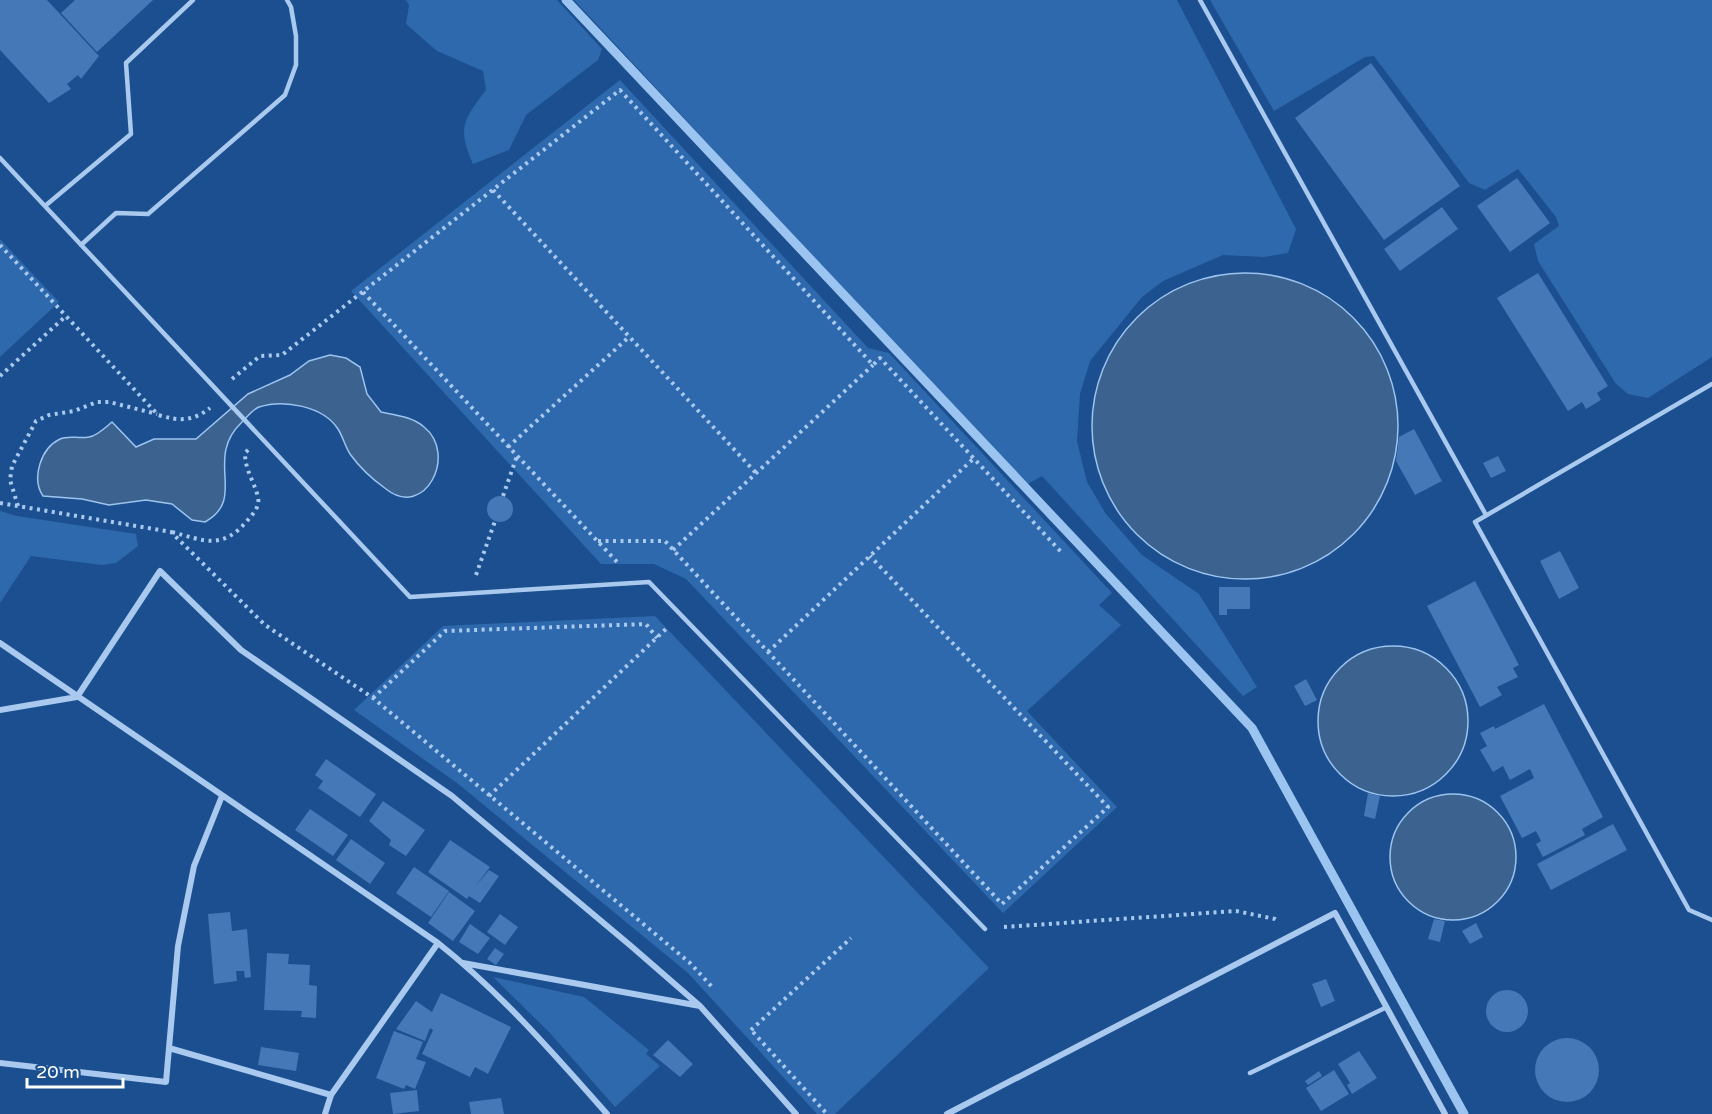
<svg xmlns="http://www.w3.org/2000/svg" width="1712" height="1114" font-family="'Varela Round',sans-serif">
<rect width="100%" height="100%" fill="#1b4f8f"/>
<path fill="#2e69ad" d="M 406,0 L 557,0 L 602,49 L 598,60 L 526,115 L 509,150 L 473,164 C 457,128 463,120 486,90 L 483,71 L 437,51 L 406,24 L 409,5 Z
M 574,0 L 1177,0 L 1296,229 L 1288,253 L 1264,257 L 1223,255 L 1163,281 L 1142,297 L 1090,361 L 1080,394 L 1077,441 L 1087,482 L 1106,514 L 1142,555 L 1199,594 L 1257,687 L 1243,696 L 1042,476 L 1026,485 Z
M 1210,0 L 1712,0 L 1712,357 L 1648,398 L 1628,394 L 1616,384 L 1538,261 L 1534,244 L 1559,226 L 1556,217 L 1518,169 L 1485,190 L 1469,183 L 1374,56 L 1365,57 L 1274,111 Z
M 620,80 L 868,348 L 889,353 L 1112,593 L 1099,605 L 1121,625 L 1027,711 L 1117,807 L 1003,913 L 686,579 L 654,564 L 601,564 L 351,291 Z
M 0,239 L 59,302 L 0,357 Z
M 0,511 L 17,516 L 136,534 L 138,546 L 116,563 L 102,565 L 31,556 L 0,603 Z
M 655,616 L 989,968 L 835,1114 L 817,1114 L 688,973 L 457,783 L 354,710 L 443,626 Z
M 493,977 L 584,997 L 649,1050 L 646,1054 L 660,1066 L 615,1107 L 549,1032 Z"/>
<path fill="#3c6290" stroke="#9cc4f0" stroke-width="1.5" d="M1092 426a153 153 0 1 1 306 0a153 153 0 1 1-306 0Z
M 330,355 L 346,358 L 360,367 L 367,394 L 381,412 C 396,415 413,417 424,427 C 458,454 425,520 386,489 C 372,479 360,468 350,454 C 345,446 343,437 338,429 C 323,406 284,399 259,407 C 253,409 247,417 242,422 C 203,459 248,498 205,522 L 192,520 L 172,504 L 146,500 L 109,505 L 82,499 L 43,496 C 31,478 41,448 60,439 C 69,435 79,439 89,437 C 97,436 106,427 112,422 L 136,447 L 154,439 L 196,439 L 248,394 L 290,375 L 309,361 Z
M1318 721a75 75 0 1 1 150 0a75 75 0 1 1-150 0Z
M1390 857a63 63 0 1 1 126 0a63 63 0 1 1-126 0Z"/>
<g fill="none" stroke-linecap="round" stroke-linejoin="round">
<path stroke="#9cc4f0" stroke-width="9" d="M 566,0 L 1252,728 L 1464,1114"/>
</g>
<path fill="#4478b7" d="M 0,0 L 47,0 L 99,56 L 81,79 L 78,75 L 67,84 L 71,89 L 49,103 L 0,50 Z
M 75,0 L 153,0 L 97,52 L 61,13 Z
M 1371,63 L 1460,186 L 1384,240 L 1295,118 Z
M 1517,178 L 1550,223 L 1510,252 L 1477,206 Z
M 1442,207 L 1458,229 L 1400,271 L 1384,249 Z
M 1538,273 L 1608,386 L 1597,393 L 1601,400 L 1586,409 L 1582,402 L 1568,411 L 1497,298 Z
M 1414,429 L 1442,481 L 1415,495 L 1396,461 L 1399,437 Z
M 1498,456 L 1506,471 L 1491,478 L 1483,463 Z
M487 509a13 13 0 1 1 26 0a13 13 0 1 1-26 0Z
M 1560,551 L 1579,588 L 1559,599 L 1540,561 Z
M 1475,581 L 1519,665 L 1513,668 L 1518,677 L 1497,687 L 1502,695 L 1480,707 L 1427,606 Z
M 1219,587 L 1250,587 L 1250,609 L 1227,609 L 1227,615 L 1219,615 Z
M 1306,679 L 1317,700 L 1305,706 L 1294,686 Z
M 1544,704 L 1603,817 L 1582,829 L 1585,835 L 1543,857 L 1536,844 L 1541,841 L 1536,831 L 1522,838 L 1500,796 L 1534,778 L 1530,769 L 1510,780 L 1503,766 L 1493,772 L 1480,750 L 1487,746 L 1480,733 L 1494,726 L 1495,729 Z
M 326,759 L 376,794 L 360,817 L 318,788 L 323,781 L 315,775 Z
M 1368,793 L 1380,796 L 1375,819 L 1364,816 Z
M 383,801 L 425,830 L 406,856 L 389,845 L 391,840 L 369,821 Z
M 310,809 L 348,835 L 333,856 L 295,830 Z
M 1613,824 L 1627,850 L 1551,890 L 1537,864 Z
M 351,839 L 385,863 L 370,884 L 336,860 Z
M 450,840 L 490,867 L 475,887 L 489,870 L 499,876 L 480,903 L 469,896 L 467,899 L 428,872 Z
M 414,867 L 449,891 L 431,917 L 396,893 Z
M 449,892 L 475,911 L 453,941 L 428,923 Z
M 230,912 L 232,931 L 247,929 L 251,977 L 245,978 L 244,971 L 236,971 L 237,981 L 214,984 L 208,914 Z
M 500,914 L 518,927 L 505,945 L 487,932 Z
M 1434,919 L 1445,921 L 1440,942 L 1428,939 Z
M 1476,923 L 1483,937 L 1470,944 L 1462,931 Z
M 470,924 L 490,938 L 478,954 L 459,942 Z
M 495,948 L 504,954 L 496,965 L 487,959 Z
M 267,953 L 289,954 L 288,964 L 310,965 L 309,985 L 317,986 L 316,1018 L 301,1017 L 302,1011 L 264,1010 Z
M 1326,979 L 1335,1001 L 1321,1007 L 1312,984 Z
M1486 1011a21 21 0 1 1 42 0a21 21 0 1 1-42 0Z
M 441,993 L 511,1027 L 488,1074 L 475,1067 L 470,1077 L 422,1054 L 433,1030 L 430,1028 L 425,1041 L 396,1029 L 416,1001 L 432,1012 Z
M 394,1031 L 423,1042 L 416,1059 L 426,1062 L 415,1089 L 406,1085 L 404,1089 L 376,1078 Z
M1535 1070a32 32 0 1 1 64 0a32 32 0 1 1-64 0Z
M 668,1040 L 693,1064 L 680,1077 L 653,1055 Z
M 261,1047 L 299,1053 L 296,1071 L 258,1065 Z
M 1359,1051 L 1377,1078 L 1352,1094 L 1347,1085 L 1350,1083 L 1338,1064 Z
M 1334,1070 L 1349,1094 L 1321,1111 L 1306,1088 Z
M 1319,1071 L 1322,1076 L 1308,1085 L 1305,1081 Z
M 417,1090 L 419,1111 L 393,1114 L 390,1093 Z
M 501,1098 L 504,1114 L 471,1114 L 469,1102 Z"/>
<g fill="none" stroke-linecap="round" stroke-linejoin="round">
<path stroke="#a9c9ee" stroke-width="4" stroke-dasharray="3 4.5" stroke-linecap="butt" d="M 493,190 L 756,473
M 0,245 L 66,316
M 363,292 L 619,564
M 0,376 L 66,316 L 158,415 C 179,421 192,422 210,408
M 232,379 L 260,356 L 282,355 L 620,90 L 873,365 L 880,358 L 1063,554
M 508,447 L 629,337
M 503,496 L 517,456
M 0,503 L 171,532 L 265,625 L 373,698 L 690,963 L 714,989
M 18,506 L 10,480 L 12,466 L 36,421 L 49,415 L 74,411 L 97,402 L 109,402 L 157,414
M 172,532 C 205,541 222,550 247,521 C 253,514 260,507 258,497 C 254,481 245,470 245,453 L 249,449
M 598,541 L 665,541 L 1002,904 L 1108,807 L 870,556
M 673,550 L 873,365
M 476,575 L 495,521
M 768,652 L 974,458
M 373,698 L 445,631 L 646,624 L 657,638
M 489,796 L 667,628
M 1004,927 L 1236,911 L 1275,919 L 1279,922
M 751,1030 L 851,938
M 753,1032 L 827,1114"/>
<path stroke="#a9c9ee" stroke-width="4.5" d="M 1200,0 L 1486,515
M 0,158 L 410,597 L 649,582 L 985,929
M 45,206 L 131,134 L 126,63 L 193,0
M 81,245 L 116,213 L 148,214 L 285,95 L 296,65 L 296,36 L 291,7 L 287,0
M 1712,384 L 1475,522 L 1689,910 L 1712,920
M 1250,1073 L 1387,1007"/>
<path stroke="#a9c9ee" stroke-width="6" d="M 0,643 L 438,943 C 501,993 554,1054 607,1114
M 0,710 L 77,697 L 160,571 L 241,650 L 452,796 L 631,946 L 700,1006 L 796,1114
M 463,963 L 700,1006
M 169,1048 L 331,1095
M 0,1063 L 166,1082 L 178,946 L 194,866 L 222,796
M 325,1114 L 331,1095 L 438,943
M 947,1114 L 1335,913 L 1445,1114"/>
</g>
<path d="M27 1078v9h96v-9" fill="none" stroke="#ffffff" stroke-width="3"/>
<text x="36" y="1078" font-size="18" fill="#ffffff" stroke="#1b4f8f" stroke-width="4.5" paint-order="stroke">20 m</text>
</svg>
